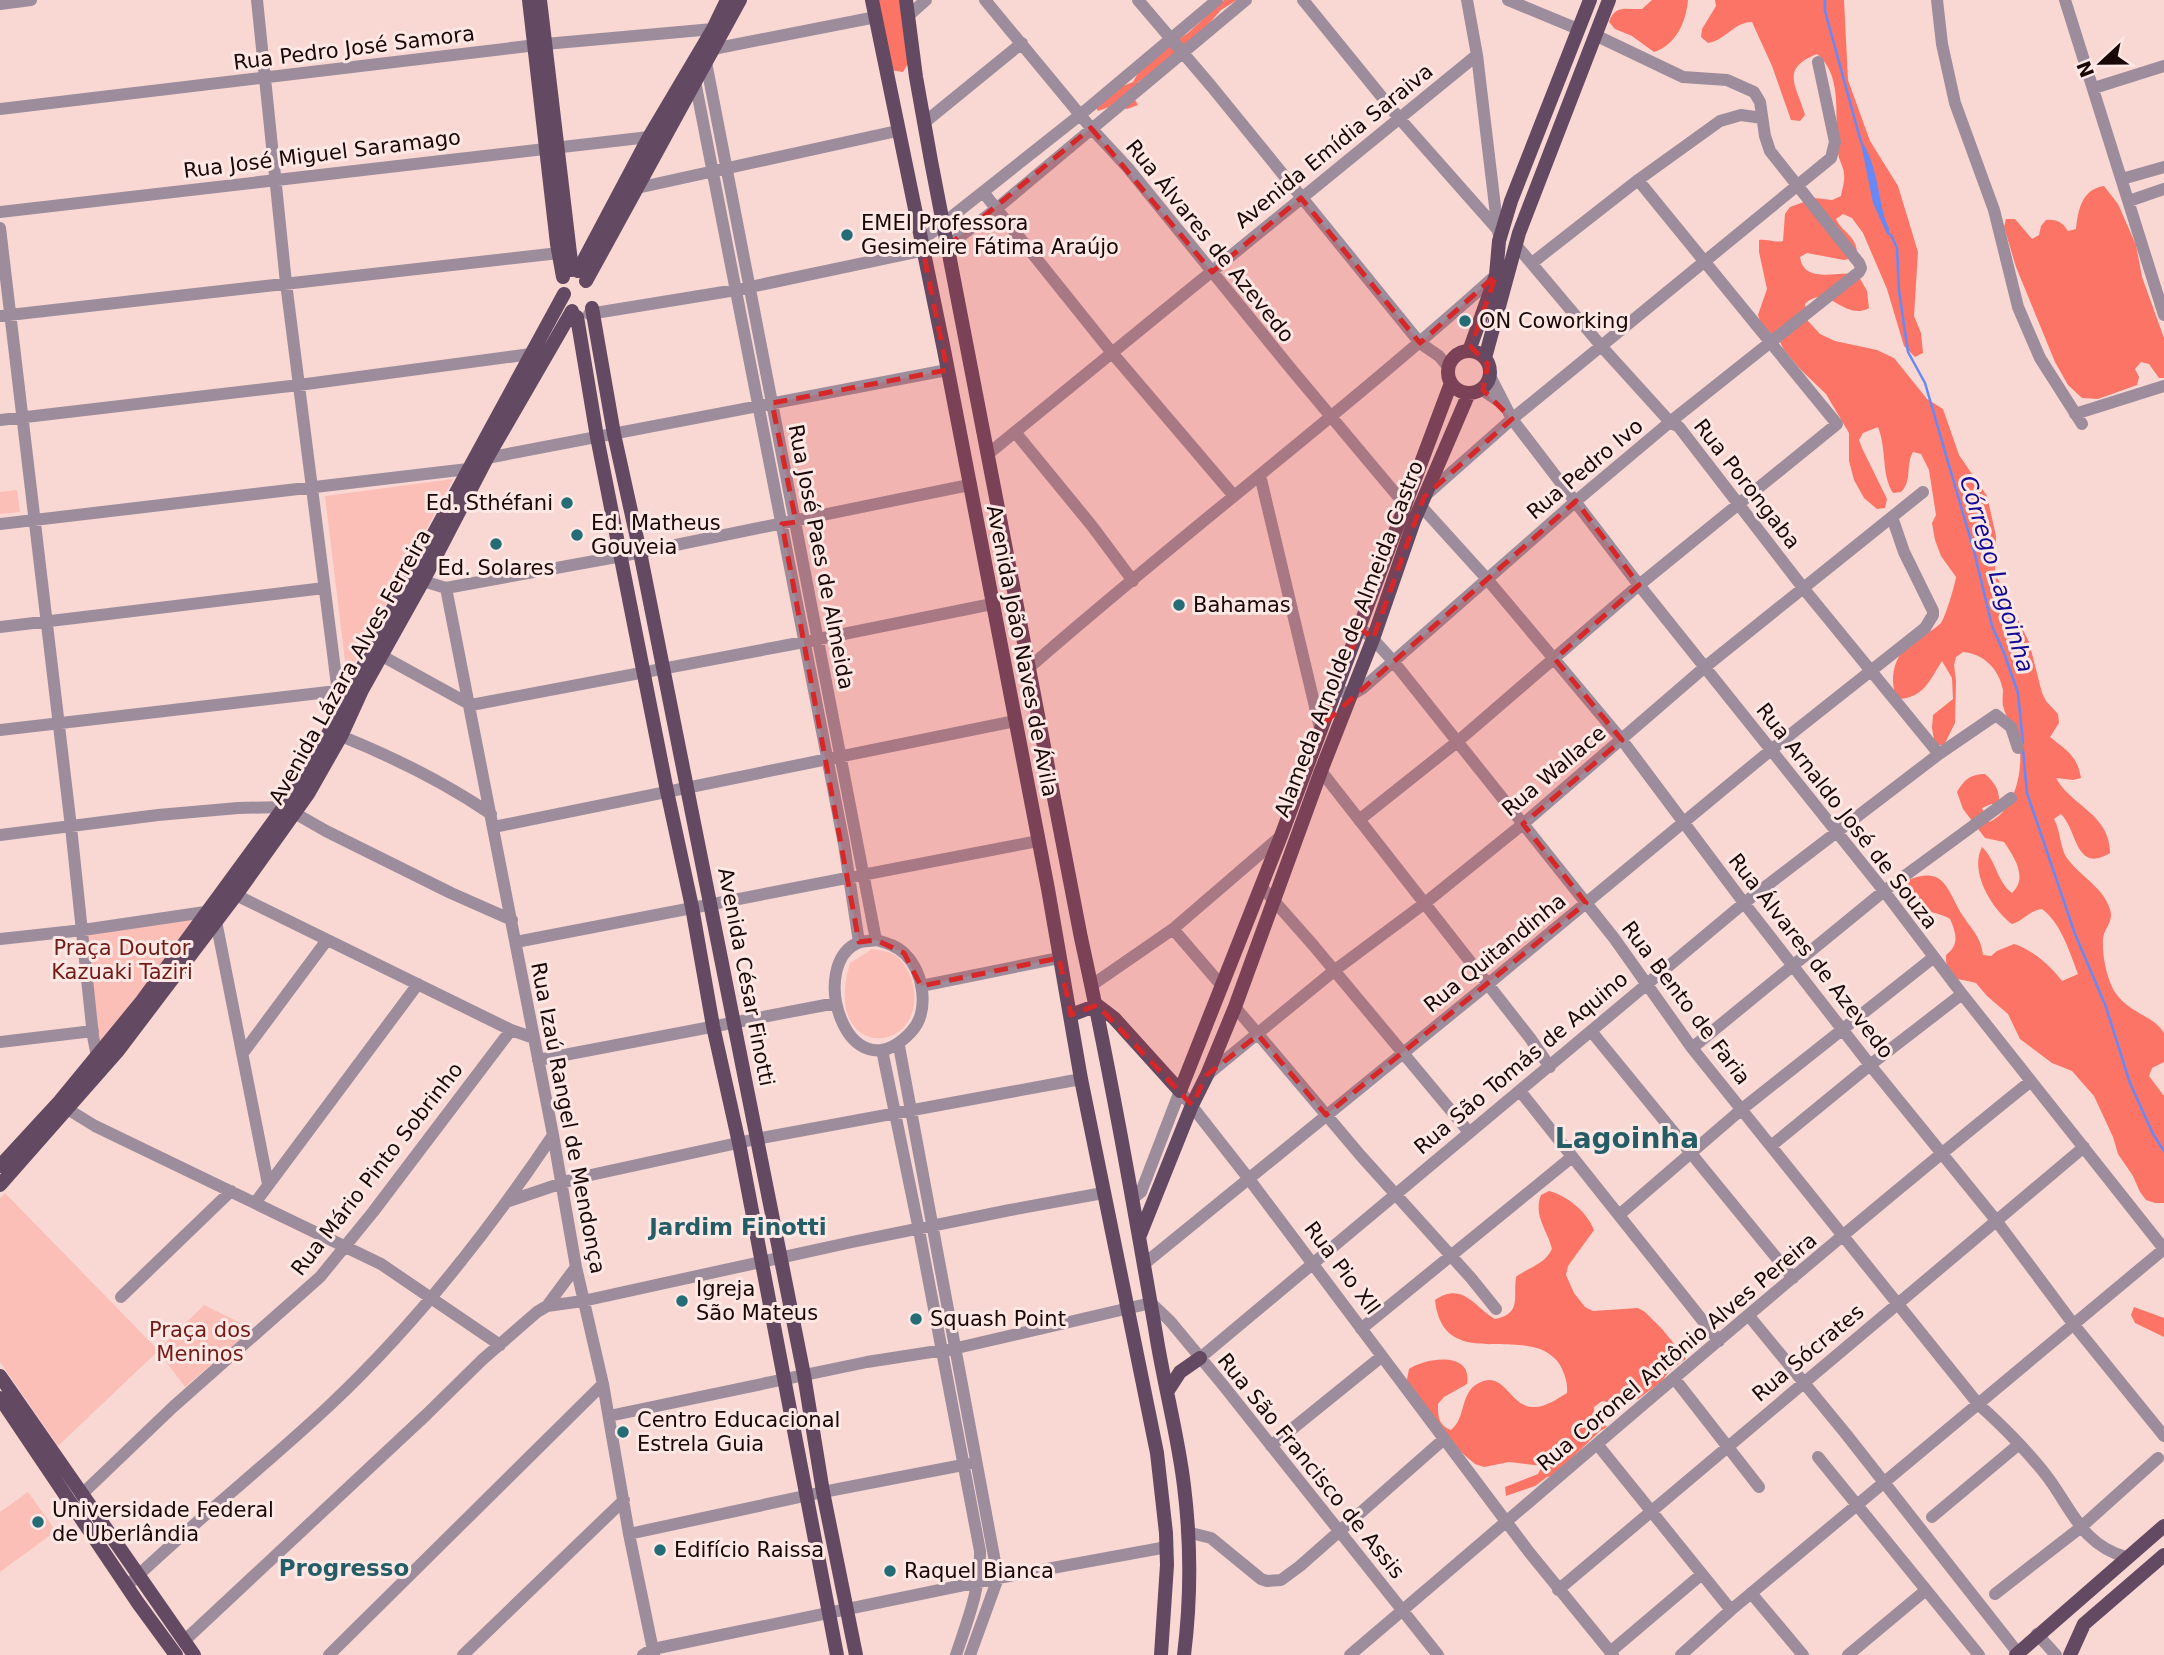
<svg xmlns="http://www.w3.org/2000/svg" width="2164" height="1655" font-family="'DejaVu Sans',sans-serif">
<rect width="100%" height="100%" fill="#f9d8d3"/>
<path fill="#fbbfb7" d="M 453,479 L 347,677 L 325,496 Z
M 17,490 L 20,512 L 0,514 L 0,492 Z
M 204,912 L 95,1057 L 83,930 Z
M 872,949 C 878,950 888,951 893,954 C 903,959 911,975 913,985 C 928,1056 820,1063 850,963 Z
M 5,1193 L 158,1350 L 204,1305 L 253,1329 L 185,1387 L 158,1351 L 58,1446 L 0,1362 L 0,1198 Z
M 28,1492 L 56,1531 L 0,1572 L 0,1512 Z"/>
<path fill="#fb7465" d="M 875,0 L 904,0 L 909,62 L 903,72 L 890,70 Z
M 1224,0 L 1237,0 L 1221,10 L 1205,28 L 1158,70 L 1138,82 L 1136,90 L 1130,91 L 1138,105 L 1127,109 L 1115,105 L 1098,111 L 1095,106 L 1110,91 L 1133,82 L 1144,62 L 1188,33 Z
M 1652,0 L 1688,0 C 1686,22 1676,45 1654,52 L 1632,36 L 1615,29 L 1609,22 C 1615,4 1627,10 1642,9 Z
M 1715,0 L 1844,0 L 1848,80 L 1870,141 L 1898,186 L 1918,252 L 1914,316 L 1921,333 L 1923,353 L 1915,357 L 1904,346 L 1887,289 L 1863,233 L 1852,218 L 1843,214 L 1836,219 C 1842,232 1855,235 1857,251 L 1853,258 L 1844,260 L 1807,253 L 1800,257 C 1804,285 1838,270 1858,275 L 1867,291 L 1869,308 C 1845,322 1827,282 1805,304 L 1808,321 L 1820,334 L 1835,341 L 1877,350 L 1894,358 L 1927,399 L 1943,409 L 1959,455 L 1987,496 L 1996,536 L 1995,573 L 2029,642 L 2042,693 L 2046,701 L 2058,714 L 2059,723 L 2050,737 C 2066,750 2077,755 2081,778 L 2073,780 L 2056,778 C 2071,806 2110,814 2110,853 C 2075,874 2078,831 2061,814 L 2054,819 C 2060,830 2060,844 2065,855 C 2077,875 2102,885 2110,909 C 2114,923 2104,927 2103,939 C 2102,954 2106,974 2112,987 C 2126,1014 2153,1014 2164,1033 L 2164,1062 L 2152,1068 L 2149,1076 L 2164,1096 L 2164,1203 L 2155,1203 L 2146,1200 L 2140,1192 L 2133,1176 L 2118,1154 L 2113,1137 L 2094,1096 L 2072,1071 L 2052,1063 L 2020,1039 L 2008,1014 L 1987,996 L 1976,983 C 1955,977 1946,983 1946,955 C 1960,944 1956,933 1950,919 C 1934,908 1890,913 1906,881 C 1946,864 1946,890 1963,916 C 1972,930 1981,937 1983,955 L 1991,956 L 1997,951 L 2014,944 C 2033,950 2051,966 2062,981 L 2078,974 C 2070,953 2061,923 2042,909 C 2028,911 2024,921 2012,924 C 1992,909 1969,872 1982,847 C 1996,860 1997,882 2012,893 C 2028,878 2015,858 2004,842 L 1985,838 L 1963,809 L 1957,792 C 1964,780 1970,774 1985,774 C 1995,783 2000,790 1999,804 L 1991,804 L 1982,808 L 1989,822 C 2013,812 2022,776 2020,752 C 2018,736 2007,721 2003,706 C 2002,701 2003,695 2003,690 C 1999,669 1984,654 1963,652 L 1956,657 L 1954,665 L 1956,681 L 1955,723 L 1944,745 L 1935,745 L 1932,728 L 1933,715 L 1953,699 L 1952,678 L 1942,661 C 1930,680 1923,699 1897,699 C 1890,682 1892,663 1905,648 C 1915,638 1931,633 1941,623 C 1945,618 1955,585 1956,577 L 1941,556 L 1935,540 L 1932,523 L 1936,515 L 1929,470 L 1921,454 L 1913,452 C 1905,465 1913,480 1901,492 L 1893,493 C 1881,474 1887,450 1878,427 L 1863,433 L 1859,440 L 1862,448 L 1887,499 L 1885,508 L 1877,509 L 1864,498 L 1854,480 L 1849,461 L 1849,433 L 1826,394 L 1801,370 L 1784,350 L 1780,342 L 1761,324 L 1758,315 L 1767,289 L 1759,252 L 1759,240 C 1768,239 1774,243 1783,241 L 1785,214 L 1790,207 L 1815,198 L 1832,200 L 1841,196 C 1842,190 1845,181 1844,174 C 1844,167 1839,161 1838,153 C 1833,122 1845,77 1817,54 C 1779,69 1797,86 1805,115 L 1800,121 L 1791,120 L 1772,66 L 1752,22 C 1734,22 1726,40 1708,43 L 1701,37 L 1702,29 L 1716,6 Z
M 2104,186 L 2118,204 L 2136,245 L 2142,277 L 2164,338 L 2164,378 L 2159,378 L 2149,364 L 2141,362 L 2135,369 L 2139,377 L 2137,385 L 2098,399 L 2082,398 L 2068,385 L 2055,362 L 2016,267 L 2004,227 L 2006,219 L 2015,219 L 2032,239 L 2039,235 L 2041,226 L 2046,220 C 2057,219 2062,222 2068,231 L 2076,229 C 2078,210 2082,189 2104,186 Z
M 1549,1191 C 1568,1196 1587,1212 1594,1230 L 1568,1266 L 1566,1275 L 1574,1293 L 1585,1307 L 1593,1311 L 1638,1308 L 1645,1312 L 1663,1330 L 1686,1359 L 1671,1369 L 1661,1382 L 1638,1399 L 1620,1404 L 1602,1401 L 1594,1407 L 1594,1414 L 1607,1427 L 1600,1431 L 1553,1476 L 1547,1477 L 1535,1486 L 1506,1496 L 1505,1487 L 1538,1474 L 1542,1466 L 1509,1462 L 1484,1467 L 1475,1464 L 1462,1453 L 1409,1387 L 1407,1379 L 1409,1369 C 1427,1357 1473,1351 1467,1384 L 1444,1397 L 1438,1404 C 1438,1416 1438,1425 1451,1430 C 1466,1418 1460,1394 1477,1384 C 1504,1368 1509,1406 1532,1407 C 1545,1408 1557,1399 1567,1393 C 1568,1382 1564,1371 1558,1362 C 1526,1321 1443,1376 1435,1300 C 1463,1281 1474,1307 1495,1319 C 1522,1314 1513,1297 1516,1277 C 1530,1266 1543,1266 1552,1249 C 1547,1229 1533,1216 1541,1195 Z
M 2134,1307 L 2164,1318 L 2164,1337 L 2135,1323 L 2131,1315 Z"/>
<path fill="#6689f7" d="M 1860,139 C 1879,164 1878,208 1891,236 L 1887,234 L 1873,203 Z"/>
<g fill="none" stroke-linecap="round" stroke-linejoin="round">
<path stroke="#6689f7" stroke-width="2.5" d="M 1825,0 L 1825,11 L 1861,142
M 1882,216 L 1888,229
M 1891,235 L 1897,248 L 1899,291 L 1908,352 L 1925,383 L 1974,551 L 1992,626 L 2004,653 L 2018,693 L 2023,743
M 2023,750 L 2027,793 L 2075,934 L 2106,1007 L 2130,1083 L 2153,1134 L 2164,1151"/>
<path stroke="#9d8d9c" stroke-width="12" d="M 257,0 L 286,283 L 340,709
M 985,0 L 1091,128 L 1128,168 L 1292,370 L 1406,506
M 1138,0 L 1212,87 L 1420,343 L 1439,356 L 1449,368
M 1303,0 L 1399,118 L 1498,230
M 1467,0 L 1477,55 L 1498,232
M 1508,0 L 1578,29
M 1937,0 L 1942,44 L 1955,103 L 1994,210 L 2018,307 L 2040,358 L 2082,424
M 2065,0 L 2164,315
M 0,4 L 31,0
M 908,16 L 926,0
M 713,49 L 876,17
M 705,57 L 876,940
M 694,76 L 844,844 L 859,942
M 2094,88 L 2164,66
M 0,109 L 545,44 L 713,29
M 925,122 L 1022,43
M 2122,179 L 2164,167
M 637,188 L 897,131
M 983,192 L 1113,354 L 1234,496
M 2129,201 L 2164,189
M 0,212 L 649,137
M 0,228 L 71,827 L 93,1036 L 97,1057 L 101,1060
M 921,241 L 1080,115 L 1217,0
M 1516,245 L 1602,347 L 1670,422 L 1679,427 L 1804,589 L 1939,754
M 1532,263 L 1638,180 L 1720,121 L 1741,115 L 1762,118
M 589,314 L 736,290 L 949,245 L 996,209 L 1246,0
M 0,316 L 559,253
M 1489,374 L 1512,419 L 1639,585 L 1884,891 L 1962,994 L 2164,1249
M 1481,389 L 1503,404
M 2075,414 L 2164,386
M 0,420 L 299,385 L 531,354
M 1015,432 L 1092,526 L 1133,581
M 988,454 L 1477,55
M 487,458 L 947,370
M 1260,475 L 1321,732
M 1426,495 L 1512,419 L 1831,158 L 1835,142 L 1818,62
M 1420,505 L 1487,579 L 1622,740 L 1744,903 L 1870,1065 L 1995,1219 L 2074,1325 L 2164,1436
M 0,524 L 468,469
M 423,581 L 446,588 L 622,556 L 969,485
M 446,588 L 553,1135 L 576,1267 L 603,1384 L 629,1534 L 654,1655
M 0,627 L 324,588
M 1360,628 L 1373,639 L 1393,661 L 1614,938 L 1692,1048 L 1979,1405 C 2002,1425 2031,1455 2049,1479 C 2073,1512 2083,1545 2126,1557
M 375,652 L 471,705 L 804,642 L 992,604
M 1031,666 C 1183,533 1345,411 1496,275
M 1337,689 L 1351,695 L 1363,688 L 1576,501 L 1670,422 L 1859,272 L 1861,268 L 1859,263 L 1770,151 L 1765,136 L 1760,102 L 1754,92 L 1727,80 L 1683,77 L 1595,35
M 0,730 L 337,691
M 341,736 C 393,757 444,782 491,814
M 1321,771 L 1530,1038 L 1550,1067
M 1359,820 L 1457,742 L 1639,585 L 1837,424 L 1638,180
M 494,827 L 1015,721
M 0,835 L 158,815 L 238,808 L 284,807 L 326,831 L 451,893 L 512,920
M 1261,886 L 1313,945 L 1468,1131
M 236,895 L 511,1030 L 534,1038
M 1173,929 L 1222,986
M 0,939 L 83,930 L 205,912 L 216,921 L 268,1184
M 876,940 C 887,943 897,946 905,954 C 924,972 930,1012 911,1032 C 848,1099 805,962 860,942 C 865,941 871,941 876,940 Z
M 516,942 L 1038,841
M 1092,985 L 1173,929 L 1281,836
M 921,986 L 1059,958
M 1235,1007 L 1361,1156 L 1471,1278 L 1496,1309
M 1591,1031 L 1793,1278
M 0,1042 L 93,1031
M 899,1046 L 998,1578 L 970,1655
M 1692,1048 L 1884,891 L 2011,798
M 882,1050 L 919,1230 L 980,1551 C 981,1587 967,1622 956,1655
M 243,1053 L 327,940
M 538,1060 L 836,1003
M 1207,1075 L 1335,970 L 1425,903 L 1523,824 L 1705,667 L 1923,492
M 1520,1091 L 1719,1341
M 61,1102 L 69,1110 L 95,1126 L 381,1264 L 500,1345
M 1771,1146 L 1870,1065 L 1962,994
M 1132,1199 L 1141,1192 L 1180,1091 L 1249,1179 L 1529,1552 L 1613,1655
M 509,1201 L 577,1178 L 756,1139 L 1081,1079
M 255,1203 L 418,984
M 1619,1215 L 1742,1109 L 1934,957
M 1144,1264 L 1488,984 L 1771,750 L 1925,628 L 1933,615 L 1933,611 L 1904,552 L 1892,517
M 121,1297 L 231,1191
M 547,1306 L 583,1301 L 852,1242 L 1010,1210 L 1103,1193
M 1749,1316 L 1846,1434 L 2018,1653
M 1361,1329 L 1572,1157
M 1200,1358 L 1744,903 L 1939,754 L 1996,715 L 2011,727 L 2018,748
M 1674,1378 L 1759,1487
M 609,1416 L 867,1362 L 957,1348 L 1151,1303 L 1170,1321 L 1223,1385 L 1438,1655
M 1597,1444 L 1731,1610
M 1271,1446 L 1381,1357
M 1818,1457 L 1979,1655
M 81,1495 L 173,1407 L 320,1277 L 373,1212 L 511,1030
M 1932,1517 L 2018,1445
M 1187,1532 L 1211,1538 L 1261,1579 L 1267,1581 L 1281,1580 L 1300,1566 L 1444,1439
M 629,1534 L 823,1492 L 968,1464
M 127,1586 C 192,1523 264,1467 330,1405 C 416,1324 488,1232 553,1135
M 1558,1590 L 2084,1147
M 1751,1593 L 1803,1655
M 1995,1594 L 2080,1528 L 2158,1458
M 2037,1634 L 2056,1655
M 184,1641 L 426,1415 L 482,1360 L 537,1312 L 547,1306 L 576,1267
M 1610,1652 L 1702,1574
M 329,1655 L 603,1384
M 463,1655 L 624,1500
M 643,1655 L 653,1649 L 998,1578 L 1167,1547
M 1350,1655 C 1576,1463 1800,1267 2031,1081
M 1681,1655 L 1731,1610 L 2164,1249
M 1848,1655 L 1926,1590"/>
<path stroke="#644963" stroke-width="14" d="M 529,0 L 557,244 L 563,277
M 540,0 L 572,270
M 872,0 L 944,350 L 1048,889 L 1081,1079 L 1157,1453 L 1166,1533 L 1167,1565 L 1161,1655
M 906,0 L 916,77 L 931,161 L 1081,938 C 1110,1069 1133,1202 1156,1334 C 1164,1385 1178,1435 1184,1486 C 1191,1542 1191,1599 1184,1655
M 578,271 L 649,137 L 713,29 L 727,0
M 586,281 L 740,0
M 592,308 L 614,434 L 640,552 L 804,1375 L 823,1492 L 856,1655
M 577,317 L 597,437 L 667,791 L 692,907 L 713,1026 L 739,1143 L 837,1655
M 1469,351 L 1496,275 L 1499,241 L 1511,201 L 1590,0
M1448 372a21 21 0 1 1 42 0a21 21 0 1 1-42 0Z
M 1485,358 L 1519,233 L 1609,0
M 1097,1005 L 1114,1018 L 1180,1091 L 1281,836 L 1451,383
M 1071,1015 L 1097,1005
M 0,1166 L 60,1101 L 142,1001 L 284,807 L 327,736 L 390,614 L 564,294
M 0,1185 L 117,1052 L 236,895 L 308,794 L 341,736 L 362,690 L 423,581 L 487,458 L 572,311
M 1140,1235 L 1192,1105 L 1207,1075 L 1235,1007 L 1321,771 L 1373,639 L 1414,521 L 1469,393
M 0,1376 L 194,1655
M 1167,1392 L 1180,1372 L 1200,1358
M 0,1398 L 138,1603 L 176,1655
M 2016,1655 L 2164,1526
M 2070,1655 L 2084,1624 L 2164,1555"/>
</g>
<path fill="#d62828" fill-opacity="0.2" stroke="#d62828" stroke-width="5" stroke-dasharray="14 9" stroke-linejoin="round" d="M 1091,128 L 1212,272 L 1301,198 L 1420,343 L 1496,275 L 1471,347 L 1488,364 L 1483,390 L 1512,419 L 1424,497 L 1373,639 L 1360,628 L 1324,723 L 1576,501 L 1639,585 L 1555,659 L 1622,740 L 1523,824 L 1586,903 L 1326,1115 L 1258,1035 L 1207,1075 L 1192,1105 L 1097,1005 L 1071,1015 L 1059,958 L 921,986 L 904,953 L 876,940 L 859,942 L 782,524 L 796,522 L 772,403 L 947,370 L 923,251 L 949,245 Z"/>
<g fill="#246d77" stroke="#fee8e5" stroke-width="2.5">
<circle cx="847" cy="235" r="7"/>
<circle cx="1465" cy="321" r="7"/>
<circle cx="567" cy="503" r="7"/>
<circle cx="577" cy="535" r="7"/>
<circle cx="496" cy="544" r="7"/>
<circle cx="1179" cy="605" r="7"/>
<circle cx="682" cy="1301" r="7"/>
<circle cx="916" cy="1319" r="7"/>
<circle cx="623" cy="1432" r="7"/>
<circle cx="38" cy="1522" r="7"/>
<circle cx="660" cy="1550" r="7"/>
<circle cx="890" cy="1571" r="7"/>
</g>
<g text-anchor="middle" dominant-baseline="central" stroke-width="6" stroke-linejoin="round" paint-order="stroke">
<g font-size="21" fill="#180806" stroke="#fee8e5">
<text transform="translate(354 48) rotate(-7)">Rua Pedro José Samora</text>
<text transform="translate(1334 146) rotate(-39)">Avenida Emídia Saraiva</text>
<text transform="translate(322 154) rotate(-7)">Rua José Miguel Saramago</text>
<text transform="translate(1210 241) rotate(51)">Rua Álvares de Azevedo</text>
<text transform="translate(1585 469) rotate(-40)">Rua Pedro Ivo</text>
<text transform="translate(1747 484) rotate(52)">Rua Porongaba</text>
<text transform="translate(821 557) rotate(79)">Rua José Paes de Almeida</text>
<text transform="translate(1349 639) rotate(-69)">Alameda Arnolde de Almeida Castro</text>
<text transform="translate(1022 651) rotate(79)">Avenida João Naves de Ávila</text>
<text transform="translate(350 667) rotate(-61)">Avenida Lázara Alves Ferreira</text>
<text transform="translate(1554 771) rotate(-40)">Rua Wallace</text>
<text transform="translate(1847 816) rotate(52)">Rua Arnaldo José de Souza</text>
<text transform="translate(1495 953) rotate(-39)">Rua Quitandinha</text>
<text transform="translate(1811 956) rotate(52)">Rua Álvares de Azevedo</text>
<text transform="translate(746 977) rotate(79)">Avenida César Finotti</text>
<text transform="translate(1686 1003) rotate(53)">Rua Bento de Faria</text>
<text transform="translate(1521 1063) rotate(-40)">Rua São Tomás de Aquino</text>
<text transform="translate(568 1118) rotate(79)">Rua Izaú Rangel de Mendonça</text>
<text transform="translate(377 1169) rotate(-52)">Rua Mário Pinto Sobrinho</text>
<text transform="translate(1342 1268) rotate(53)">Rua Pio Xll</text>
<text transform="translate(1677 1352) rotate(-40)">Rua Coronel Antônio Alves Pereira</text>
<text transform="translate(1808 1353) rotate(-40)">Rua Sócrates</text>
<text transform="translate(1311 1466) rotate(51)">Rua São Francisco de Assis</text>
</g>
<g font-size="21" fill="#180806" stroke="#fee8e5" text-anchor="start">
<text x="861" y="223">EMEI Professora<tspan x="861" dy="24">Gesimeire Fátima Araújo</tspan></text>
<text x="1479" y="321">ON Coworking</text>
<text x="553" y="503" text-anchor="end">Ed. Sthéfani</text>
<text x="591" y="523">Ed. Matheus<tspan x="591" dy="24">Gouveia</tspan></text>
<text x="496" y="568" text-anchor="middle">Ed. Solares</text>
<text x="1193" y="605">Bahamas</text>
<text x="696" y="1289">Igreja<tspan x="696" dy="24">São Mateus</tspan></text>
<text x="930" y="1319">Squash Point</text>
<text x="637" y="1420">Centro Educacional<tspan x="637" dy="24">Estrela Guia</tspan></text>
<text x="52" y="1510">Universidade Federal<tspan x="52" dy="24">de Uberlândia</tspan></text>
<text x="674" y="1550">Edifício Raissa</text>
<text x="904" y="1571">Raquel Bianca</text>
</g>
<g font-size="21" fill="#711c16" stroke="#fee8e5">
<text x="122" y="948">Praça Doutor<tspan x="122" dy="24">Kazuaki Taziri</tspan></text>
<text x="200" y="1330">Praça dos<tspan x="200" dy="24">Meninos</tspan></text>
</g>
<g font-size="23" font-style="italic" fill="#120b94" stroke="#fee8e5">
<text transform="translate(1997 574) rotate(73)">Córrego Lagoinha</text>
</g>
<g font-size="23" font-weight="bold" fill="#255d66" stroke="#fee8e5">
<text x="738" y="1227">Jardim Finotti</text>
<text x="344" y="1568">Progresso</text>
</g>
<g font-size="28" font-weight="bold" fill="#255d66" stroke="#fee8e5">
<text x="1627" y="1138">Lagoinha</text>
</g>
</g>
<g transform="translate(2101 63) rotate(248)" stroke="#fee8e5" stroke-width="5" paint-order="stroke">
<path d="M0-5L12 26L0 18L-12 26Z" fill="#180806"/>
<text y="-10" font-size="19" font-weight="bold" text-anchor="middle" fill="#180806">N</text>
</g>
</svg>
